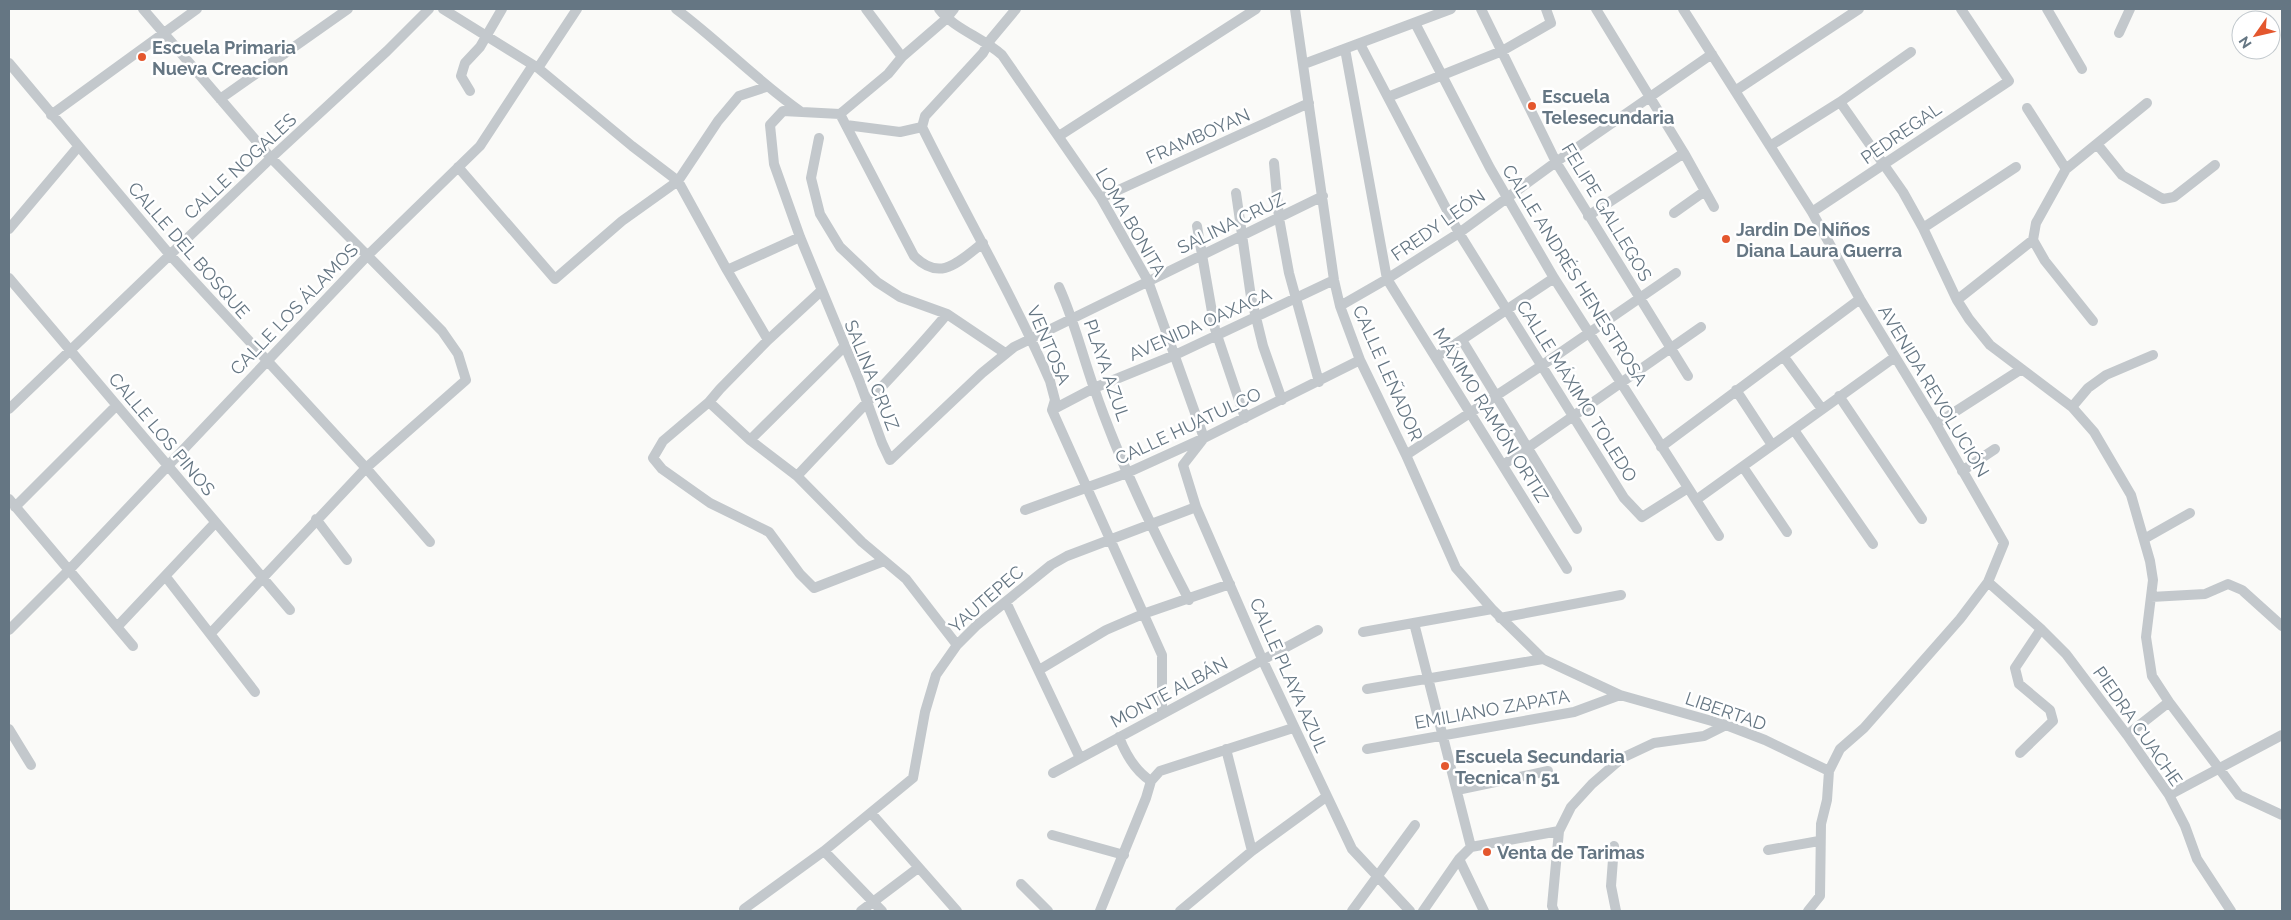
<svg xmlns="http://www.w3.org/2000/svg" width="2291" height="920" font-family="Raleway,sans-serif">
<rect width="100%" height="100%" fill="#fafaf8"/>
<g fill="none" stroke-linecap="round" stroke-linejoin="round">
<path stroke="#c3c8cc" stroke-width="10" d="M 143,9 L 271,158 L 442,331 L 458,354 L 466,380 L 366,468 L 211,633
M 443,9 L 538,68 L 632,146 L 678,181 L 727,270 L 768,340
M 676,9 C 719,41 756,80 800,111
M 866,9 L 902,57
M 939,9 C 954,29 982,37 1002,55 L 1101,198 L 1148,281 L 1204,438 L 1183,465 L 1196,507 L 1263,661 L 1352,849 L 1410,911
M 954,9 L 946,19 L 902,57 L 888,74 L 840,114 L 783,111 L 770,125 L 774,164 L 800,237 L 859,380 L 882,443 L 890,460 L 982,373 L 1014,347 L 1323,196
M 1016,9 L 991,39 L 983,53 L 925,116 L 922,127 C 964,212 1012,294 1050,381 L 1055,400 L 1052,410 L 1162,655 L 1162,714
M 1295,9 L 1334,280 L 1340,306 L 1360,360 L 1406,455 L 1456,568 L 1492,609 L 1543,659 L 1620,695 L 1726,725 L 1765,740 L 1829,771
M 1481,9 L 1556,162 L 1688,376
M 1596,9 L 1684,153 L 1714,207
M 1683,9 L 1812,212 L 1860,299 L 1936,424 L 2004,543 L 1988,582 L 1960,619 L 1864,728 L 1840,749 L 1829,771 L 1827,800 L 1821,824 L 1820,896 L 1808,911
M 2047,9 L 2082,69
M 1415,23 L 1490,168 L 1554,278 L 1719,536
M 2119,33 L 2130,9
M 1360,44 L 1459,233 L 1624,498 L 1642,517 L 1688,488
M 1345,49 L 1387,279 L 1567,569
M 9,63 L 170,255 L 366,468 L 430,542
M 1304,64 L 1451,9
M 538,68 L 577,9
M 470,91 L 461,76 L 465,63 L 480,47 L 502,9
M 1735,91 L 1859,9
M 1388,97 L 1502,51 L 1551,23 L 1546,9
M 220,99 L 348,9
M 1840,102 L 1903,192 L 1923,228 L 1957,300 L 1969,319 L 1990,345 L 2072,407 L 2094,432 L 2131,495 L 2150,561 L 2153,580 L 2146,637 L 2152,676 L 2169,702 L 2239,795 L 2282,815
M 2027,108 L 2066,169
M 840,114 L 914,256 C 941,283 959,261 983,243
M 51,115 L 197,9
M 846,125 L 900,132 L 922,127
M 1059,136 L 1256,9
M 819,138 L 811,178 L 820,214 L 840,247 L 877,282 L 900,297 L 947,314 L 1005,353
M 2097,144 L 2122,175 L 2163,199 L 2174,197 L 2215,165
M 1770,146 L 1840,102 L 1911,52
M 1274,163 L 1279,218 L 1289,273 L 1319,382
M 458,167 L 555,279 L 622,221 L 678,181 L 718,121 L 739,96 L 766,87
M 1236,193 L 1251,297 L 1263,346 L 1282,400
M 1101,198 L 1309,103
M 1812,212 L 2009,81 L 1961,9
M 1674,213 L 1705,191
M 1588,216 L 1684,153
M 1197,226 L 1215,329 L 1245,418
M 1923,228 L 2016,167
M 9,229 L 78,147
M 2033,240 L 2045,261 L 2093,321
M 727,270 L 800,237
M 9,278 L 290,610
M 1059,287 C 1074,320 1082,354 1094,388 C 1119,461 1153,531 1189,600
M 821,291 L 768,340 L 720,389 L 709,402 L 663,441 L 653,458 L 662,469 L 710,503 L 769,532 L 800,574 L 814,588 L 884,561
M 1957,300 L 2033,240 L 2036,223 L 2066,169 L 2147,103
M 1340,306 L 1387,279 L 1459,233 L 1556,162 L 1712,54
M 1462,340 L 1577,529
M 1436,357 L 1554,278
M 1784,357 L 1822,409
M 1736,390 L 1772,445
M 1839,396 L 1922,519
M 709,402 L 750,440 L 797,476 L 862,542 L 906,579 L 957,645
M 2072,407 L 2088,388 L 2106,375 L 2153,355
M 9,409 L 271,158 L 387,51 L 429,9
M 1052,410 L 1094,388 L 1175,355 L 1334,280
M 1936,424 L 2020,370
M 1794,430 L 1873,544
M 750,440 L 844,347
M 1661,447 L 1860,299
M 1406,455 L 1541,366 L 1676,273
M 1503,465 L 1701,327
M 1743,467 L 1787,532
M 1962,471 L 1995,449
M 797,476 C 847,422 900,371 947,314
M 9,499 L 133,646
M 1696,500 L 1895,357
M 15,507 L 116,406
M 1025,510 L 1127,473 L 1204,438 L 1360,360
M 316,519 L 347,560
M 2144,539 L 2190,513
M 166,577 L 255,692
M 1988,582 L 2041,629 L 2066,654 L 2127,735 L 2169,795 L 2185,826 L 2197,859 L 2231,911
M 2151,597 L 2205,594 L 2228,584 L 2242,590 L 2282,626
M 1006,602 L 1080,758
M 1500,618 L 1621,595
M 1414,623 L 1471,847
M 117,627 L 215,523
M 9,630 L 69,570 L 367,256 L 480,146 L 533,65
M 1363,632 L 1492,609
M 1039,670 L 1106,630 L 1143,614 L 1230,584
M 1367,689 L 1543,659
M 9,729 L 31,765
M 2127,735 L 2169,702
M 1119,737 C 1126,755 1135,771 1151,781
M 1226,749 L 1252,851
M 1367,749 L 1574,712 L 1620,695
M 2020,753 L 2053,721 L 2050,710 L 2019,684 L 2015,668 L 2041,629
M 1053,773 L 1318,630
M 1457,790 L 1548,771
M 2169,795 L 2282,735
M 871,813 L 957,911
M 1052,835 L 1124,855
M 1614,846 L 1611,886 L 1616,911
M 1768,850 L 1819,841
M 824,851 L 882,911
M 1459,859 L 1484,911
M 1021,884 L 1048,911
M 744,909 L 824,851 L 913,778 L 925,712 L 936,675 L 957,645 L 977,625 L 1051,565 L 1067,556 L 1196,507
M 861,911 L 918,868
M 1100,911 L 1146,798 L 1151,781 L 1160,771 L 1293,728
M 1180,911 L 1252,851 L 1326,797
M 1352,911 L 1415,825
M 1423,911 L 1459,859 L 1471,847 L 1559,831
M 1554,911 L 1552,906 L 1559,831 L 1571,807 L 1592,784 L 1622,758 L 1654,743 L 1704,736 L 1726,725"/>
</g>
<g fill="#e4572e" stroke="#fff" stroke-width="2">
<circle cx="142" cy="57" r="5"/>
<circle cx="1532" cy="106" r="5"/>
<circle cx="1726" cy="239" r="5"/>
<circle cx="1445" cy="766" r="5"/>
<circle cx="1487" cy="852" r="5"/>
</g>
<g text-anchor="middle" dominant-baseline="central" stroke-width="5" stroke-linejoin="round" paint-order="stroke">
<g font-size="18" font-weight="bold" fill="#657683" stroke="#fff" text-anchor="start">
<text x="152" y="47">Escuela Primaria<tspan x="152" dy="21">Nueva Creacion</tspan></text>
<text x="1542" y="96">Escuela<tspan x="1542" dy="21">Telesecundaria</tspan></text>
<text x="1736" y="229">Jardin De Niños<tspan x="1736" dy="21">Diana Laura Guerra</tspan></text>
<text x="1455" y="756">Escuela Secundaria<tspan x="1455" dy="21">Tecnica n 51</tspan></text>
<text x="1497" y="852">Venta de Tarimas</text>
</g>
<g font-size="18" fill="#657683" stroke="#fff">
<text transform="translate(1901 133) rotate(-35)">PEDREGAL</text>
<text transform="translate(1198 136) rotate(-24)">FRAMBOYAN</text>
<text transform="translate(240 166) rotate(-43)">CALLE NOGALES</text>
<text transform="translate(1607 212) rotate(59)">FELIPE GALLEGOS</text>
<text transform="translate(1131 222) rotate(60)">LOMA BONITA</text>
<text transform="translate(1231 223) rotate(-26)">SALINA CRUZ</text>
<text transform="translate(1438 225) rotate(-35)">FREDY LEÓN</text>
<text transform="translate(189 250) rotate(49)">CALLE DEL BOSQUE</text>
<text transform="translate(1575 275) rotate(58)">CALLE ANDRÉS HENESTROSA</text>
<text transform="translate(294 309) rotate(-46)">CALLE LOS ÁLAMOS</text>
<text transform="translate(1200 324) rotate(-24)">AVENIDA OAXACA</text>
<text transform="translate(1049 345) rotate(67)">VENTOSA</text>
<text transform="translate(1107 370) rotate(71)">PLAYA AZUL</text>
<text transform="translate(1388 373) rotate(66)">CALLE LEÑADOR</text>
<text transform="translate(872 375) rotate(68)">SALINA CRUZ</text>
<text transform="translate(1577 391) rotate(58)">CALLE MÁXIMO TOLEDO</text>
<text transform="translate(1934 391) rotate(59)">AVENIDA REVOLUCIÓN</text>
<text transform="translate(1491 415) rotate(58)">MÁXIMO RAMÓN ORTIZ</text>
<text transform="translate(1188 426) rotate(-25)">CALLE HUATULCO</text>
<text transform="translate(162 434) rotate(50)">CALLE LOS PINOS</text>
<text transform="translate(986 599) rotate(-41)">YAUTEPEC</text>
<text transform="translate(1289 675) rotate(66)">CALLE PLAYA AZUL</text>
<text transform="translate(1169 692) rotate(-28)">MONTE ALBÁN</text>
<text transform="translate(1492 709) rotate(-10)">EMILIANO ZAPATA</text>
<text transform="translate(1726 711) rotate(19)">LIBERTAD</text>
<text transform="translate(2138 726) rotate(55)">PIEDRA CUACHE</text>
</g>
</g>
<rect width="2291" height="920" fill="none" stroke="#657683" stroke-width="20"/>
<g transform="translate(2256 35) rotate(236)"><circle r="24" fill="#ffffff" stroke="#c1c8cd"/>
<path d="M0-4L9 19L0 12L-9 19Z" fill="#e4572e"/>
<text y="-8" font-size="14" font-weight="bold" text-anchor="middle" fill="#657683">N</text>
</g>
</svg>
